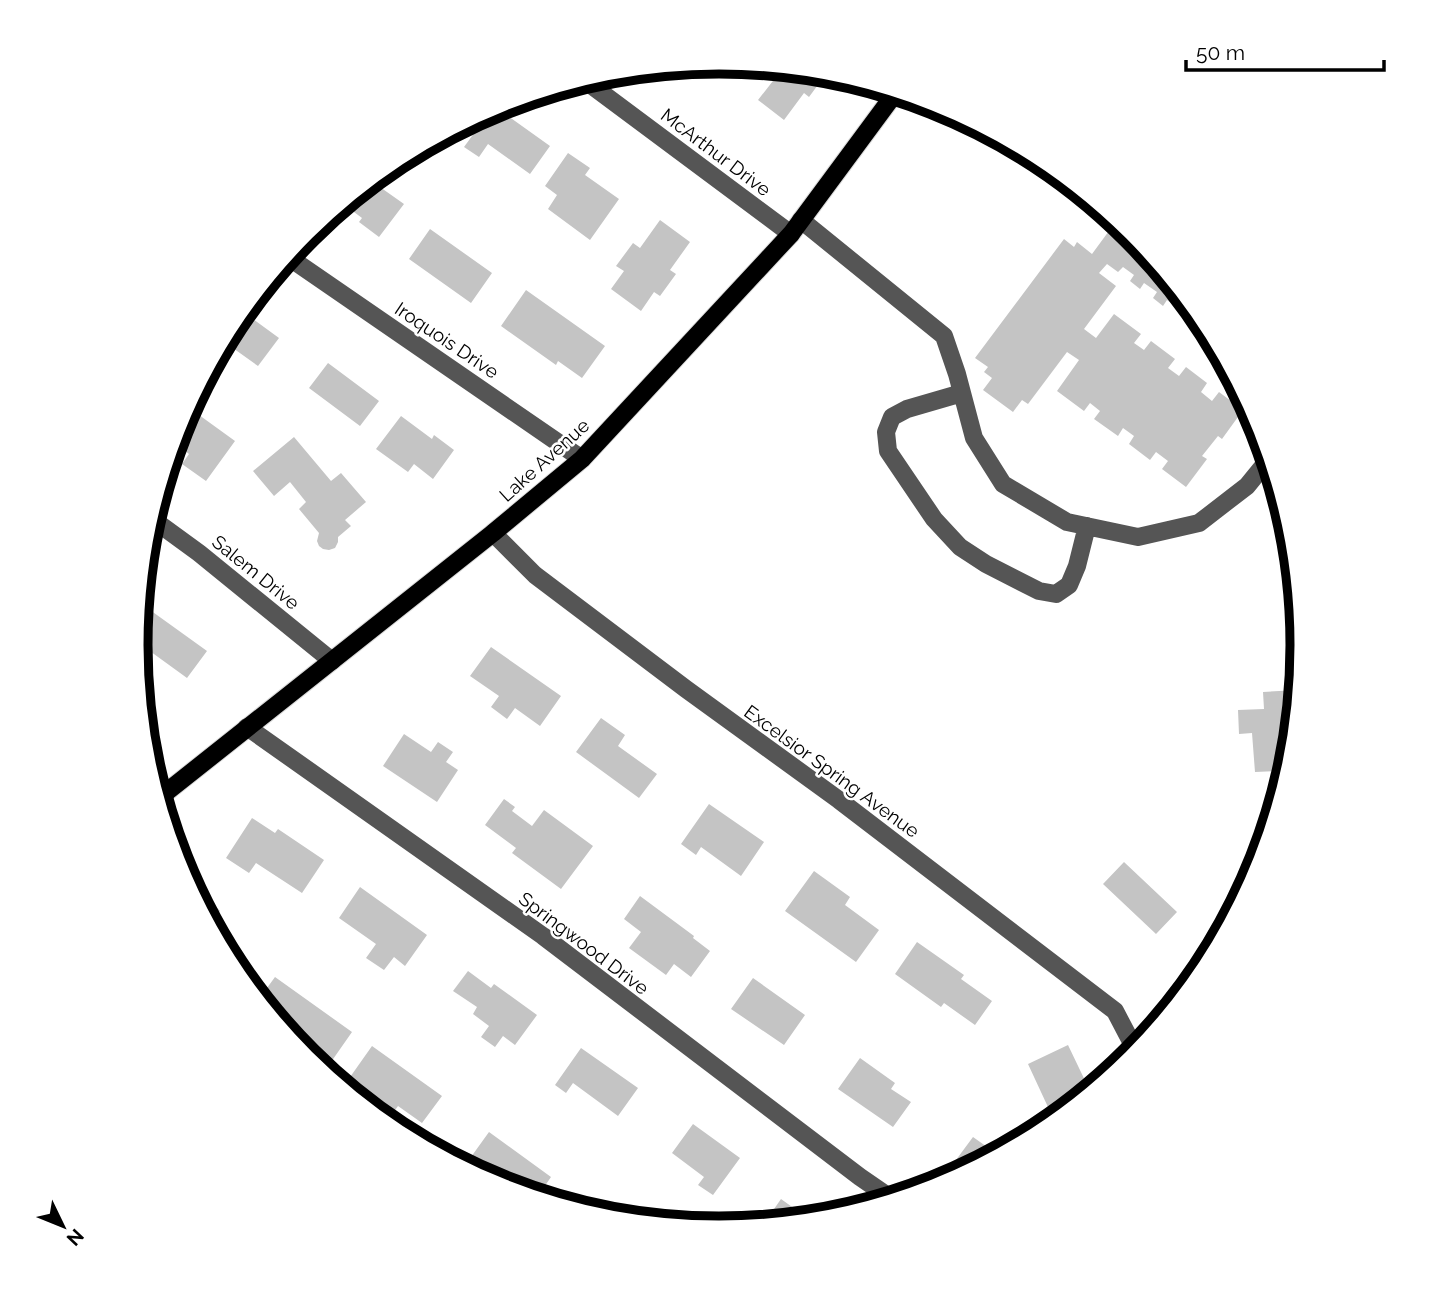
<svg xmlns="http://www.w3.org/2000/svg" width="1438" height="1289" font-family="Raleway,sans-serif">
<rect width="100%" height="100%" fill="#fff"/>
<path fill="#c4c4c4" d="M 783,68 L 822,71 L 826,74 L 809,97 L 804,93 L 784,120 L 758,100 Z
M 494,106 L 550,146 L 530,174 L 488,144 L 479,157 L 464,147 Z
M 568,153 L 590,168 L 585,175 L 619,199 L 590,240 L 548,209 L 557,195 L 545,186 Z
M 370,180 L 404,204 L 379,237 L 359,222 L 362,218 L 342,203 Z
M 660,220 L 690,242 L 670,270 L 676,274 L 660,296 L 654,292 L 641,311 L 611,289 L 624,271 L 616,266 L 633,243 L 640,248 Z
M 1117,220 L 1132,232 L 1199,314 L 1194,320 L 1167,300 L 1163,306 L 1153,298 L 1157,292 L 1144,283 L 1140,289 L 1130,281 L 1134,275 L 1123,267 L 1118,272 L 1107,264 L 1099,273 L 1116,286 L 1084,329 L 1096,338 L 1114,314 L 1141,334 L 1134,343 L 1144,350 L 1151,341 L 1175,359 L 1168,368 L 1179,376 L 1186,367 L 1207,383 L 1201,392 L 1212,401 L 1219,392 L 1243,410 L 1222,439 L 1218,436 L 1202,456 L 1207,459 L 1186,487 L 1162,469 L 1168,461 L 1156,452 L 1150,460 L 1129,444 L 1134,436 L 1123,428 L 1118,436 L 1094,419 L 1100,411 L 1090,403 L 1084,411 L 1057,391 L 1079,360 L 1067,352 L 1028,404 L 1022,400 L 1013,412 L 983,390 L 992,378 L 984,372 L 988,367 L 975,358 L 1064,239 L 1074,247 L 1077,242 L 1092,254 Z
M 430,229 L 492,273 L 471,303 L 409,259 Z
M 526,290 L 605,346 L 582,378 L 558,361 L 556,365 L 501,326 Z
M 242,311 L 279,338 L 258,366 L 223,341 L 234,320 Z
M 328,363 L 379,401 L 360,426 L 309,388 Z
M 188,407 L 235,441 L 206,481 L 182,464 L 189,454 L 174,442 L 180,421 Z
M 401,416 L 432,439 L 434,435 L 454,450 L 433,479 L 414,464 L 408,472 L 376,449 Z
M 294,437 L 331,481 L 341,473 L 366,502 L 345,520 L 351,526 L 338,537 L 338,542 L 335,548 L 329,550 L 323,549 L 319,546 L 317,541 L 319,533 L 299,509 L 306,502 L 290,482 L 274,496 L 253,471 Z
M 150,610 L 207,651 L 187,678 L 136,641 L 137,628 Z
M 491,647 L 561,696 L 540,726 L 515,708 L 507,719 L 491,707 L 499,696 L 470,676 Z
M 1298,690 L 1293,738 L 1279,739 L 1280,771 L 1255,772 L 1252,733 L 1239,734 L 1238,710 L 1264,709 L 1263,692 Z
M 601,718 L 625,735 L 618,746 L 657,774 L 639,798 L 576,752 Z
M 404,734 L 431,752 L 438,742 L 453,752 L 446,762 L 458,770 L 437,802 L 383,766 Z
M 504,799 L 515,807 L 512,811 L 532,826 L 544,810 L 593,846 L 561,889 L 512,853 L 516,848 L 485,825 Z
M 709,804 L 764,842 L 741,876 L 701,847 L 696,855 L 681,844 Z
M 252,818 L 275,833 L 278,829 L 324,860 L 302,893 L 256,863 L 249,873 L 226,858 Z
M 1124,862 L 1177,912 L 1156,934 L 1103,884 Z
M 814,871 L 850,897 L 845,905 L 879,930 L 856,962 L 785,911 Z
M 192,880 L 220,911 L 209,921 L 188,883 Z
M 360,887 L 427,935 L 405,966 L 394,957 L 384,970 L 366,958 L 376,944 L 339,918 Z
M 640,896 L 694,936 L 693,938 L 710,951 L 691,977 L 674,964 L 666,975 L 629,948 L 641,932 L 624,919 Z
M 917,942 L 964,975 L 961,979 L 992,1001 L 975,1025 L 944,1003 L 941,1007 L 895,974 Z
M 468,971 L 491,988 L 494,984 L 537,1015 L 515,1045 L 503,1036 L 495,1047 L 481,1037 L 489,1026 L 473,1014 L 477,1007 L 453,991 Z
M 275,977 L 352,1032 L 331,1062 L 282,1027 L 259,999 Z
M 753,978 L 805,1015 L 784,1045 L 731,1009 Z
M 1068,1045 L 1090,1091 L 1054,1120 L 1028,1064 Z
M 372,1046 L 442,1096 L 422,1123 L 398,1106 L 393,1113 L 348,1080 Z
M 581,1048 L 638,1088 L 618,1116 L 573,1083 L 566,1093 L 555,1085 Z
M 860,1058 L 895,1083 L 891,1089 L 911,1102 L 893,1127 L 838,1089 Z
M 693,1124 L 740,1158 L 713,1195 L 698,1185 L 704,1177 L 672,1153 Z
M 489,1132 L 551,1177 L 538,1196 L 518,1190 L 471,1157 Z
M 973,1137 L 997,1154 L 963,1172 L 953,1164 Z
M 781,1199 L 802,1214 L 809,1205 L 826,1217 L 767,1223 L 765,1222 Z"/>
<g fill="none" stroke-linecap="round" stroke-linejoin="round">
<g stroke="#dbdbdb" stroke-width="20">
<path id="major" d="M 159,798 L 493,533 L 582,459 L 791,234 L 896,92"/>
</g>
<path stroke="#555" stroke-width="18" d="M 583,79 L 791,234
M 801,220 L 944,336 L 957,374 L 974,438 L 1003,484 L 1067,522 L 1138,537 L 1199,523 L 1247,486 L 1269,459
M 287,256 L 582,459
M 962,393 L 907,409 L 892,417 L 886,432 L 888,451 L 934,519 L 960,547 L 986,564 L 1039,591 L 1056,594 L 1069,585 L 1077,566 L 1087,526
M 151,518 L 199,553 L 332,661
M 493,533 L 535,575 L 686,689 L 839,800 L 1115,1011 L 1136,1051
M 247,727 L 543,936 L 860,1177 L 892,1199"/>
<use href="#major" stroke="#000" stroke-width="18"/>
</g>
<g text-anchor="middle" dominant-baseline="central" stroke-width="5" stroke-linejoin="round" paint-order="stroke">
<g font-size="19" fill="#000" stroke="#fff">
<text transform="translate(716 152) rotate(37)">McArthur Drive</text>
<text transform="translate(447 340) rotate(34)">Iroquois Drive</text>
<text transform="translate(544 460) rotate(-42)">Lake Avenue</text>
<text transform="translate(256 572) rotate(39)">Salem Drive</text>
<text transform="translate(832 771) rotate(36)">Excelsior Spring Avenue</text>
<text transform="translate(584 943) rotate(37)">Springwood Drive</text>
</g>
</g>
<path d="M0 0H1438V1289H0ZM148 645a571 571 0 1 1 1142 0a571 571 0 1 1-1142 0Z" fill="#fff" fill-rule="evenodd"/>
<path fill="none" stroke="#000" stroke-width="9" d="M148 645a571 571 0 1 1 1142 0a571 571 0 1 1-1142 0Z"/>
<g transform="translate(63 1226) rotate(133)" stroke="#ffffff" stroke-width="5" paint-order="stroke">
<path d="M0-5L12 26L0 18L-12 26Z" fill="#000000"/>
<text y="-10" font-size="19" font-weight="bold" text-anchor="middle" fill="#000000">N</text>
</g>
<path d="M1186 60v10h198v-10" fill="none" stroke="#000000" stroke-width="3.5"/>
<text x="1196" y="60" font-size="21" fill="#000000" stroke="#ffffff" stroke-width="5" paint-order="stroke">50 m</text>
</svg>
